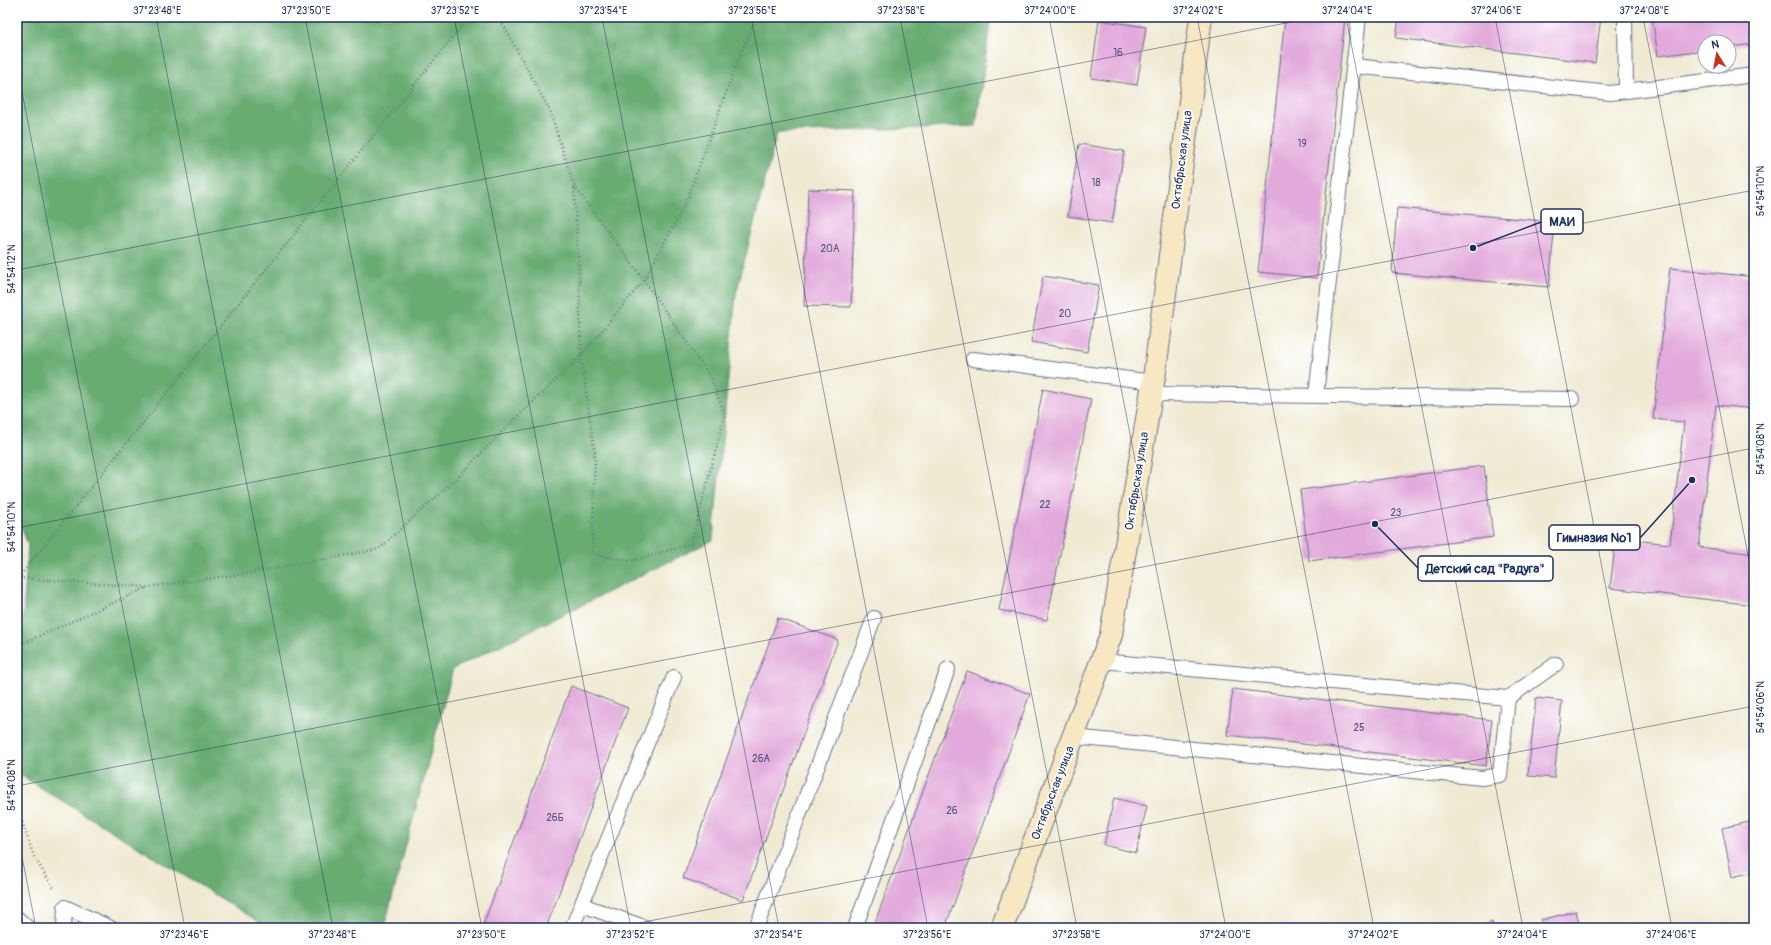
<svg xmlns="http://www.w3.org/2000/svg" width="1771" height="945" font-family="Pangolin,sans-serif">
<rect width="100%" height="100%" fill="#fff"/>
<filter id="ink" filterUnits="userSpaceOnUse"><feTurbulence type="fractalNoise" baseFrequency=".025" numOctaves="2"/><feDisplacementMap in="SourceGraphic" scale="8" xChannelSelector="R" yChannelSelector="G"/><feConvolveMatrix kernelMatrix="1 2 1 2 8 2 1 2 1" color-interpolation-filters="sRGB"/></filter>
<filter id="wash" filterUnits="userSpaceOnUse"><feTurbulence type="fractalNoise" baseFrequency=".012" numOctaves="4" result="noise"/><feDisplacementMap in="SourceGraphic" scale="16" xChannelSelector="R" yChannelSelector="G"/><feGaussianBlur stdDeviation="0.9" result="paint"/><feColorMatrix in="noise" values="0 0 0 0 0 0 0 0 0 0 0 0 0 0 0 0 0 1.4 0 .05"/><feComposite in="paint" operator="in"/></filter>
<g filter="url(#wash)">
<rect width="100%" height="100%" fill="#f0ead3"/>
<path fill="#67ac72" stroke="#416e68" d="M 17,17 L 991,17 L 976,126 L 777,133 L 736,294 L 713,540 L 453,669 L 384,928 L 269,928 L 17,773 L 17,703 L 28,545 L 17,515 Z"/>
<g id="blocks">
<path fill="#e2a9db" d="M 1285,17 L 1345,17 L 1317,278 L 1258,272 Z
M 1399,17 L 1601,17 L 1595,63 L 1396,38 Z
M 1652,17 L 1754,17 L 1754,44 L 1729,47 L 1729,42 L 1705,42 L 1705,50 L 1658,56 Z
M 1099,20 L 1146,27 L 1137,85 L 1091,78 Z
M 1079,144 L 1124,151 L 1112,223 L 1068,216 Z
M 808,189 L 855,191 L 851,307 L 804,306 Z
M 1397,208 L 1555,222 L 1549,287 L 1392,273 Z
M 1670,268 L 1754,277 L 1754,409 L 1716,405 L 1699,547 L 1754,554 L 1754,605 L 1610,588 L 1616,538 L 1670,544 L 1684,422 L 1653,419 Z
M 1043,276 L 1099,285 L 1087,352 L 1031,342 Z
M 1043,389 L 1091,399 L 1047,620 L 999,610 Z
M 1484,466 L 1493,537 L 1309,561 L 1300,490 Z
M 778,618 L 838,640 L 743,900 L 683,878 Z
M 967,671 L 1030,694 L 945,928 L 873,928 Z
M 571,686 L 628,708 L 546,928 L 482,928 Z
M 1233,689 L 1492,720 L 1486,766 L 1227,735 Z
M 1536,698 L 1562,701 L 1554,778 L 1528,776 Z
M 1114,798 L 1147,806 L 1136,853 L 1104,845 Z
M 1754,821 L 1754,872 L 1732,877 L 1722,828 Z
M 1576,911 L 1580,928 L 1543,928 L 1541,920 Z
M 1492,922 L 1494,928 L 1475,928 Z"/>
</g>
</g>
<g filter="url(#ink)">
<use href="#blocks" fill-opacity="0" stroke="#667087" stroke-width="1"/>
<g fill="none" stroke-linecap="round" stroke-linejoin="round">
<g stroke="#667087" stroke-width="16">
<path id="lane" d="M 1625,17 L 1626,91
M 1354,66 L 1610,93 L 1754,75
M 973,359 L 1153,382
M 1151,394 L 1572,399
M 1316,395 L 1359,17
M 1102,661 L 1508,698 L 1556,664
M 1074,737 L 1482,778 L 1500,775 L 1508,698
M 582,905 L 647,928
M 17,918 L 28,928
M 64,928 L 65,907 L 111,928
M 572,928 L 674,677
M 756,928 L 874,618
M 855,928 L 948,669"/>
</g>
<g stroke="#667087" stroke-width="24">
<path id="secondary" d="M 1002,928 L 1111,635 L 1155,371 L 1201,17"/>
</g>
<path stroke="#667087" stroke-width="2.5" stroke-dasharray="1 3" stroke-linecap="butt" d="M 499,17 L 550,111 L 574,186 L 579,273 L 581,356 L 595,454 L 592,554 L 631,561 L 691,544 L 725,415 L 711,378 L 644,280 L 574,186
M 17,576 L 19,578 L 17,592
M 18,578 L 469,17
M 19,578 L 147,587 L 250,573 L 379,549 L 455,480 L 516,418 L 581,356 L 644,280 L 685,205 L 739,57 L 757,17
M 17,646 L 146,588
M 17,807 L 34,857 L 55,890"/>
<use href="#lane" stroke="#fff" stroke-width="14"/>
<use href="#secondary" stroke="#f7e8c3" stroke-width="22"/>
</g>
</g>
<path fill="none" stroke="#1b2f5e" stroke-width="1" stroke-opacity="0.45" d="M 156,17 L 333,928M 305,17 L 482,928M 454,17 L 631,928M 602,17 L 779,928M 751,17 L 928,928M 900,17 L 1077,928M 1049,17 L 1226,928M 1197,17 L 1374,928M 1346,17 L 1523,928M 1495,17 L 1672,928M 1643,17 L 1754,586M 17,66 L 185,928M 17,270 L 1317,17M 17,528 L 1754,190M 17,786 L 1754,448M 17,831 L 36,928M 613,928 L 1754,706"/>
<g text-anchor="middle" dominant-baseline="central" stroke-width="3.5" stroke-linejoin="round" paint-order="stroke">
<g font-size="10" fill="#4d4e7d">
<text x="1118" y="53">16</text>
<text x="1302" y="144">19</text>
<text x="1096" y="183">18</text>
<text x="830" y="249">20А</text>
<text x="1065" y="314">20</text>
<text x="1045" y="505">22</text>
<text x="1396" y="513">23</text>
<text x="1359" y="728">25</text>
<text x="761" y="759">26А</text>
<text x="952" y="811">26</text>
<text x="555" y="818">26Б</text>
</g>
<g font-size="12" fill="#1b2f5e" stroke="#fff">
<text transform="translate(1182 160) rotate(-83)">Октябрьская улица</text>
<text transform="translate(1137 481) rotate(-81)">Октябрьская улица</text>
<text transform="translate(1053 793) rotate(-69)">Октябрьская улица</text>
</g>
</g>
<path fill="none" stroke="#1b2f5e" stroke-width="1.5" d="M1473 248L1541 222M1692 480L1640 538M1375 524L1418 568"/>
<g fill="#1b2f5e" stroke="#fff" stroke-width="1.5">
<circle cx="1473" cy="248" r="4"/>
<circle cx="1692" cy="480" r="4"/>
<circle cx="1375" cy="524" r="4"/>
</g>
<g fill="#fff" stroke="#1b2f5e" stroke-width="1.5">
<rect x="1541" y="209" width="42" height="25" rx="4"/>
<rect x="1549" y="525" width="91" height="25" rx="4"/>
<rect x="1418" y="556" width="135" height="25" rx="4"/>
</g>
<g font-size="13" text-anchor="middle" font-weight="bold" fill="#1b2f5e">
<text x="1562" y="226">МАИ</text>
<text x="1594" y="542">Гимназия №1</text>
<text x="1485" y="573">Детский сад "Радуга"</text>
</g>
<rect width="1771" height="945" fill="none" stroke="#fff" stroke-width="44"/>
<g transform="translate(1717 54) rotate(349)"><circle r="19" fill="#ffffff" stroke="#a4acbf"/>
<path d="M0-3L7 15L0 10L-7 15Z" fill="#c8321e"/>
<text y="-6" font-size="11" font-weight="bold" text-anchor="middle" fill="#1b2f5e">N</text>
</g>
<rect x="22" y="22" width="1727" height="901" fill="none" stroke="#1b2f5e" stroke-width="1.5"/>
<g font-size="10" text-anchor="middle" fill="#1b2f5e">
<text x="157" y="14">37°23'48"E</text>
<text x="306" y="14">37°23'50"E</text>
<text x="455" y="14">37°23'52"E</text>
<text x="603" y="14">37°23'54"E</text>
<text x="752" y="14">37°23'56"E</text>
<text x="901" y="14">37°23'58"E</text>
<text x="1050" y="14">37°24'00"E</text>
<text x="1198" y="14">37°24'02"E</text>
<text x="1347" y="14">37°24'04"E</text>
<text x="1496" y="14">37°24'06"E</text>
<text x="1644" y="14">37°24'08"E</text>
<text transform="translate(1760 191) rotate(-90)" y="4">54°54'10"N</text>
<text transform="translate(11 269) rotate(-90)" y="4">54°54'12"N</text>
<text transform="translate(1760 449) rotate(-90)" y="4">54°54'08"N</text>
<text transform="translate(11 527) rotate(-90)" y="4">54°54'10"N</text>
<text transform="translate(1760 707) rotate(-90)" y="4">54°54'06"N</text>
<text transform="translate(11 785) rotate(-90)" y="4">54°54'08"N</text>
<text x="184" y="938">37°23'46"E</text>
<text x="332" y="938">37°23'48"E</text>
<text x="481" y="938">37°23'50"E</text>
<text x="630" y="938">37°23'52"E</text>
<text x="778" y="938">37°23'54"E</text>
<text x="927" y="938">37°23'56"E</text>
<text x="1076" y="938">37°23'58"E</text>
<text x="1225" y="938">37°24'00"E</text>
<text x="1373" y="938">37°24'02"E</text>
<text x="1522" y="938">37°24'04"E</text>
<text x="1671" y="938">37°24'06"E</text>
</g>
</svg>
